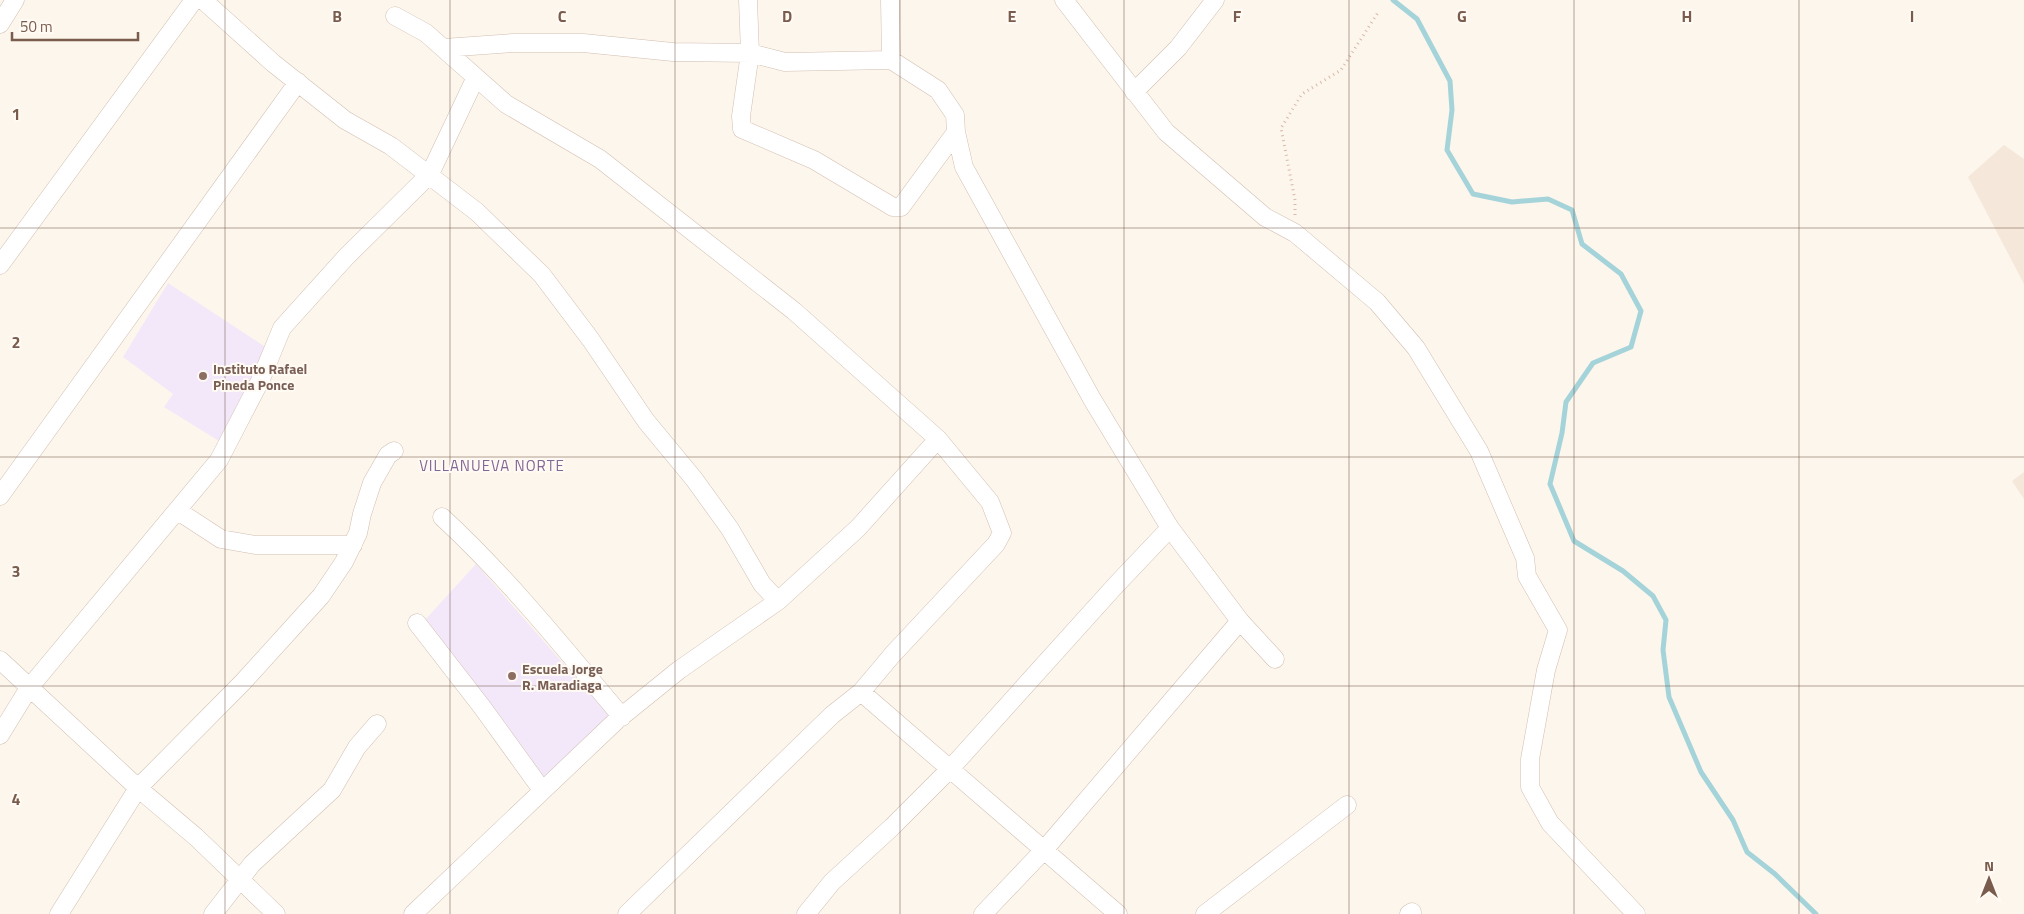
<svg xmlns="http://www.w3.org/2000/svg" width="2024" height="914" font-family="'Titillium Web',sans-serif">
<rect width="100%" height="100%" fill="#fdf6ec"/>
<path fill="#f5e8da" d="M 2004,145 L 2024,159 L 2024,284 L 1968,177 Z
M 2024,472 L 2024,499 L 2012,481 Z"/>
<path fill="#f3e8fa" d="M 168,283 L 270,350 L 224,444 L 164,407 L 173,394 L 123,357 Z
M 476,564 L 613,720 L 538,789 L 414,632 Z"/>
<g fill="none" stroke-linecap="round" stroke-linejoin="round">
<path stroke="#a5d3da" stroke-width="5" d="M 1393,0 L 1417,19 L 1450,81 L 1452,110 L 1447,150 L 1473,194 L 1512,202 L 1548,199 L 1572,210 L 1582,244 L 1621,274 L 1641,311 L 1631,347 L 1593,363 L 1566,402 L 1562,433 L 1550,484 L 1574,541 L 1623,571 L 1653,596 L 1666,620 L 1663,650 L 1669,697 L 1701,772 L 1733,820 L 1747,852 L 1775,874 L 1816,914"/>
<g stroke="#d1beb0" stroke-width="19">
<path id="minor" d="M 203,0 L 273,63 L 345,120 L 391,146 L 477,212 L 542,275 L 591,340 L 646,421 L 694,479 L 730,529 L 762,584 L 778,601
M 748,0 L 750,53 L 741,116 L 742,129 L 814,160 L 893,207 L 901,207 L 956,132
M 890,0 L 891,60
M 1064,0 L 1166,132 L 1265,217 L 1295,233 L 1377,302 L 1416,348 L 1479,451 L 1525,558 L 1527,576 L 1558,630 L 1546,670 L 1530,759 L 1530,787 L 1550,823 L 1636,914
M 395,16 L 426,33 L 506,104 L 600,159 L 794,311 L 938,439 L 990,502 L 1002,533 L 996,544 L 893,654 L 861,692 L 832,715 L 627,914
M 0,24 L 15,0
M 444,48 L 513,43 L 583,43 L 673,52 L 750,53 L 785,62 L 891,60 L 938,90 L 955,115 L 956,132 L 964,167 L 1092,399 L 1170,528 L 1240,621 L 1275,659
M 1134,92 L 1178,48 L 1215,0
M 0,265 L 194,0
M 0,496 L 298,82
M 178,511 L 221,539 L 255,545 L 353,545
M 442,517 C 508,578 564,648 622,717
M 417,623 L 482,707 L 542,790
M 0,660 L 138,788 L 196,837 L 276,914
M 861,692 L 1118,914
M 0,735 L 29,688 L 219,460 L 261,379 L 282,328 L 346,257 L 430,174 L 475,79
M 59,914 L 138,788 L 243,682 L 321,596 L 344,562 L 358,533 L 362,514 L 372,483 L 388,455 L 394,451
M 213,914 L 252,864 L 332,790 L 357,747 L 377,724
M 413,914 L 617,720 L 679,670 L 778,601 L 858,528 L 938,439
M 806,914 L 832,882 L 892,827 L 950,769 L 1115,586 L 1170,528
M 983,914 L 1044,850 L 1240,621
M 1205,914 L 1347,805
M 1409,914 L 1412,912"/>
</g>
<path stroke="#d9b8a5" stroke-width="3" stroke-dasharray="1 4" stroke-linecap="butt" d="M 1295,215 L 1295,200 L 1281,128 L 1302,94 L 1341,70 L 1379,11"/>
<use href="#minor" stroke="#fff" stroke-width="18"/>
</g>
<path fill="none" stroke="#7a5c4d" stroke-width="1" stroke-opacity="0.55" d="M 225,0 L 225,914M 450,0 L 450,914M 675,0 L 675,914M 900,0 L 900,914M 1124,0 L 1124,914M 1349,0 L 1349,914M 1574,0 L 1574,914M 1799,0 L 1799,914M 0,228 L 2024,228M 0,457 L 2024,457M 0,686 L 2024,686"/>
<g fill="#8d6e63" stroke="#fffaf3" stroke-width="2">
<circle cx="203" cy="376" r="5"/>
<circle cx="512" cy="676" r="5"/>
</g>
<g text-anchor="middle" dominant-baseline="central" stroke-width="4" stroke-linejoin="round" paint-order="stroke">
<g font-size="14" font-weight="bold" fill="#785e54" stroke="#fffaf3" text-anchor="start">
<text x="213" y="368">Instituto Rafael<tspan x="213" dy="16">Pineda Ponce</tspan></text>
<text x="522" y="668">Escuela Jorge<tspan x="522" dy="16">R. Maradiaga</tspan></text>
</g>
<g font-size="15" letter-spacing="1" fill="#846695" stroke="#fffaf3">
<text x="492" y="465">VILLANUEVA NORTE</text>
</g>
</g>
<g font-size="16" text-anchor="middle" font-weight="bold" fill="#7a5c4d" stroke="#fffaf3" stroke-width="4" stroke-linejoin="round" paint-order="stroke">
<text x="337" y="22">B</text>
<text x="562" y="22">C</text>
<text x="787" y="22">D</text>
<text x="1012" y="22">E</text>
<text x="1237" y="22">F</text>
<text x="1462" y="22">G</text>
<text x="1687" y="22">H</text>
<text x="1912" y="22">I</text>
<text x="16" y="120">1</text>
<text x="16" y="348">2</text>
<text x="16" y="577">3</text>
<text x="16" y="805">4</text>
</g>
<g transform="translate(1989 879)" stroke="#fffaf3" stroke-width="4" paint-order="stroke">
<path d="M0-4L9 19L0 12L-9 19Z" fill="#7a5c4d"/>
<text y="-8" font-size="14" font-weight="bold" text-anchor="middle" fill="#7a5c4d">N</text>
</g>
<path d="M12 32v8h126v-8" fill="none" stroke="#7a5c4d" stroke-width="2.5"/>
<text x="20" y="32" font-size="15" fill="#7a5c4d" stroke="#fffaf3" stroke-width="4" paint-order="stroke">50 m</text>
</svg>
